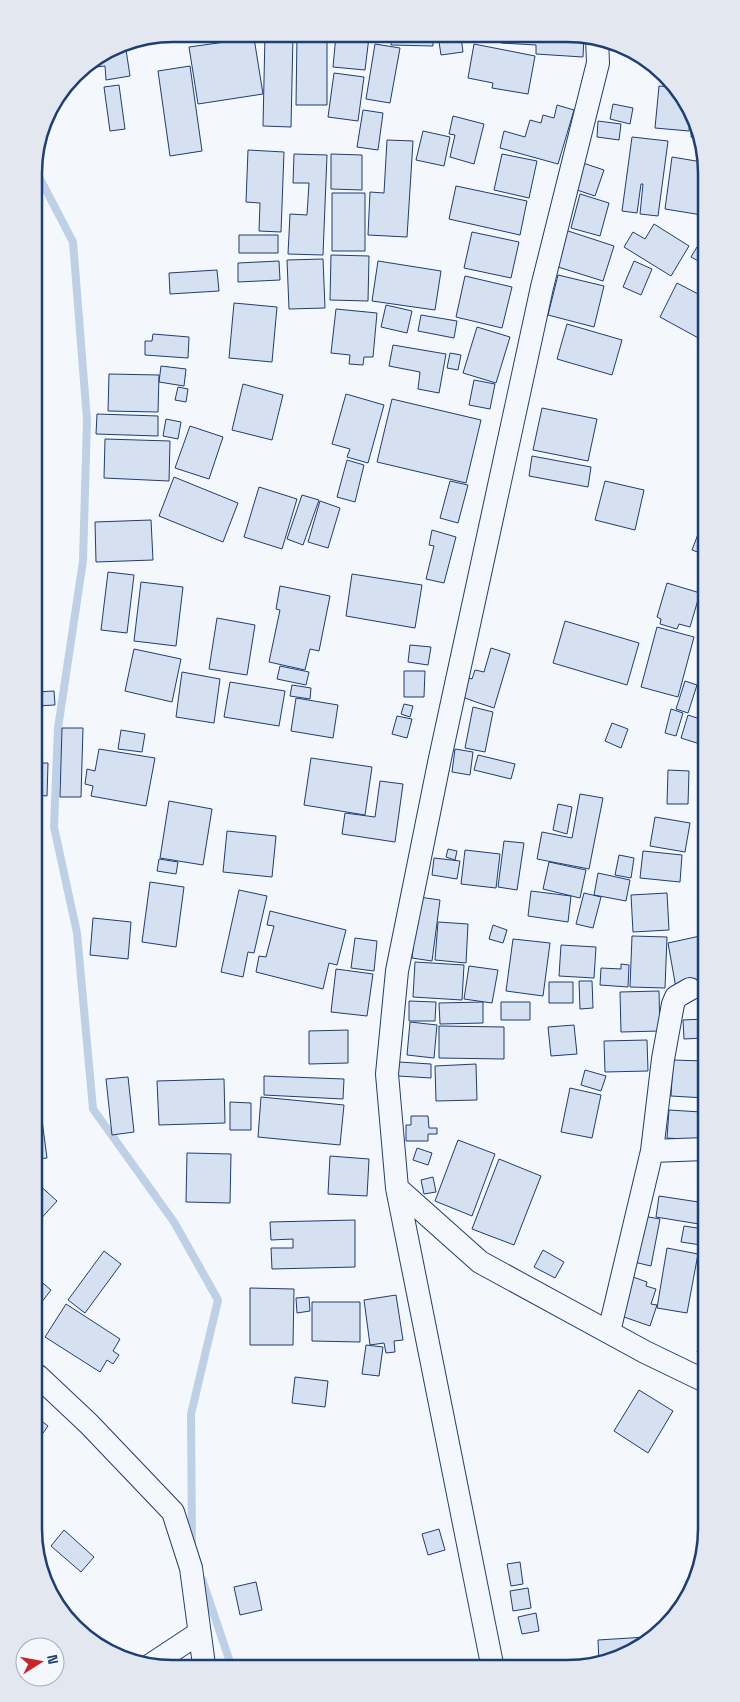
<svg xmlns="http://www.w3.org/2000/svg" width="740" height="1702" font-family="'Space Grotesk',sans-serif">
<rect width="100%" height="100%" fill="#f4f7fb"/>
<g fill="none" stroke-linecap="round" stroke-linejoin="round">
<path stroke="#bed0e5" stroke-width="8" d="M 34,167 L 73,242 L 87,420 L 83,561 L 58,728 L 54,827 L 77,933 L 93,1109 L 174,1222 L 218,1300 L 191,1414 L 192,1545
M 202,1579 L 231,1665"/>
</g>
<path fill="#d5e0f0" stroke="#1d3f73" d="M 265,34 L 293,35 L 291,127 L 263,126 Z
M 297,35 L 327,35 L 327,105 L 296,105 Z
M 336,35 L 369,37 L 365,70 L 333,67 Z
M 392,35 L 433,35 L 433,46 L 391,45 Z
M 438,35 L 461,36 L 463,52 L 441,55 Z
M 501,36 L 584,36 L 583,57 L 536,54 L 536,45 L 501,43 Z
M 254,38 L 263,94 L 198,104 L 189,47 Z
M 125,43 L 130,76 L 106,80 L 105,66 L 96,67 L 95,60 L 120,44 Z
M 375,44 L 400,48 L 390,103 L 366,99 Z
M 474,44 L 535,56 L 528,94 L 492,88 L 493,83 L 468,78 Z
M 190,66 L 202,151 L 170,156 L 158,71 Z
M 334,73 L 364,77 L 358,121 L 328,117 Z
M 119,85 L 125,129 L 110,131 L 104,87 Z
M 659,86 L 670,87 L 690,120 L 689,131 L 655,128 Z
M 613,104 L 633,108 L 630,124 L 610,119 Z
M 557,105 L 574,110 L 558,164 L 500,148 L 504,131 L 525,137 L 530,120 L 541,123 L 543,115 L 554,118 Z
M 363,110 L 383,113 L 378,150 L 357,147 Z
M 453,116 L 484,124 L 474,164 L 450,157 L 455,135 L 449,134 Z
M 598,121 L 621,124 L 619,140 L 597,137 Z
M 692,122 L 702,138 L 691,137 Z
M 423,131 L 450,137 L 444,166 L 416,160 Z
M 632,137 L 668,141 L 658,216 L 640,214 L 643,184 L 641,184 L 637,213 L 622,211 Z
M 387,140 L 413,141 L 407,237 L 368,235 L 370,192 L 384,193 Z
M 248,150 L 284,152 L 281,232 L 259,231 L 260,203 L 246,202 Z
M 294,154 L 327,155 L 323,255 L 288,254 L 290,214 L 307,215 L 309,183 L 293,183 Z
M 331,154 L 362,155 L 362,190 L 331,189 Z
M 502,154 L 537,161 L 529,198 L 494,190 Z
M 672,157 L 702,162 L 702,215 L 665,209 Z
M 580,162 L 604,170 L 595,196 L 571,188 Z
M 456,186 L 527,201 L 520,235 L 449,219 Z
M 332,193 L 365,193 L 365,251 L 332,251 Z
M 580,194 L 609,203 L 600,236 L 571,228 Z
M 654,224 L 689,246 L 671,276 L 624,247 L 633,232 L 645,239 Z
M 562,229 L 614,246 L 603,281 L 558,267 L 563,249 L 556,247 Z
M 472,232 L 519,242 L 511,278 L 464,268 Z
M 239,235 L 278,235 L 278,253 L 239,253 Z
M 697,247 L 702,250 L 702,263 L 691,257 Z
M 331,255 L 369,256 L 368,301 L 330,300 Z
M 323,259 L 325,308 L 289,309 L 287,260 Z
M 279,261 L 280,280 L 238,282 L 238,263 Z
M 378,261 L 441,271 L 435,310 L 372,301 Z
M 634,261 L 652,269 L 641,295 L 623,287 Z
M 217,270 L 219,291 L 170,294 L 169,273 Z
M 558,275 L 604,286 L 594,327 L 548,315 Z
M 465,276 L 512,287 L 502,328 L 456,317 Z
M 677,283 L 702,296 L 702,340 L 660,317 Z
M 234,303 L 277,307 L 272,362 L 229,358 Z
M 386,305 L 412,311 L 407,333 L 381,327 Z
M 336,309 L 377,313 L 373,357 L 364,357 L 363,365 L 349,364 L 350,355 L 331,353 Z
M 421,315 L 457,321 L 454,338 L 418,331 Z
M 567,324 L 622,340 L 612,375 L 557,359 Z
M 477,327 L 510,337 L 496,383 L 463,373 Z
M 153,334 L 189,337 L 188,358 L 145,355 L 145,341 L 152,341 Z
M 393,345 L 446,354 L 439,393 L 418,389 L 420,372 L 389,366 Z
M 450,353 L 461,355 L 458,370 L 447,368 Z
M 161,366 L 186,369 L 184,386 L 159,382 Z
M 109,374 L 159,375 L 158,412 L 108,411 Z
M 474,380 L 495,384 L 490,409 L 469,405 Z
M 243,384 L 283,395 L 272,440 L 232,430 Z
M 178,387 L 188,389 L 186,402 L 175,400 Z
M 346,394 L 384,405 L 368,463 L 347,457 L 350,449 L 332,444 Z
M 392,399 L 481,420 L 466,483 L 377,462 Z
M 542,408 L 597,419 L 588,461 L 533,450 Z
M 97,414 L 158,416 L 158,436 L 96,434 Z
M 166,419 L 181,422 L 178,439 L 163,436 Z
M 190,426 L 223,437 L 209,479 L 175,468 Z
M 105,439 L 170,441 L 169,481 L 104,478 Z
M 532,456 L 591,467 L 588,487 L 529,476 Z
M 347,460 L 364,465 L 355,502 L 337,497 Z
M 174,477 L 238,503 L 223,542 L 159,516 Z
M 450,481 L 468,485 L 458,523 L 440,518 Z
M 605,481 L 644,490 L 635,530 L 595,520 Z
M 259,487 L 297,499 L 282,549 L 244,537 Z
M 302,495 L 319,500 L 303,545 L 287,539 Z
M 320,501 L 340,508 L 328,548 L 308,542 Z
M 151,520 L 153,560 L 96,562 L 95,522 Z
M 703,521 L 703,554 L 692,550 Z
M 432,530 L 456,537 L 444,583 L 426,579 L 434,546 L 429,545 Z
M 108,572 L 134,575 L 127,633 L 101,630 Z
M 352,574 L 422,585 L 415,628 L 346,616 Z
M 141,582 L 183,587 L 176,646 L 134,641 Z
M 667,583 L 700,593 L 690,627 L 679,624 L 677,629 L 660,624 L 661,619 L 657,617 Z
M 280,586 L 330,596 L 319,651 L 310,649 L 305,670 L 269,662 L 280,610 L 276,609 Z
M 217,618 L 255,625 L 247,675 L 209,669 Z
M 565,621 L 639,643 L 627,685 L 553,663 Z
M 657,627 L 694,637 L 678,697 L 641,687 Z
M 410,645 L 431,647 L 428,665 L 408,662 Z
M 491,648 L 510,654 L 494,708 L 476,702 L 465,698 L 464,695 L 469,678 L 472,679 L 475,670 L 484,672 Z
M 134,649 L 181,659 L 172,702 L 125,691 Z
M 280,666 L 309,672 L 306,685 L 277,679 Z
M 404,671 L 425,671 L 424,697 L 404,697 Z
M 182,672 L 220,679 L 214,723 L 176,717 Z
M 685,681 L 697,685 L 688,713 L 676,709 Z
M 230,682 L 285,691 L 279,726 L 224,717 Z
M 292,685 L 311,688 L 310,699 L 290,696 Z
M 54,691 L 55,705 L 36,706 L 36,692 Z
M 296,698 L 338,705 L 333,738 L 291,731 Z
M 404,704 L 413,706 L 410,717 L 401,714 Z
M 473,707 L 493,712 L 485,752 L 465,748 Z
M 671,709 L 683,713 L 676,736 L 665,733 Z
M 688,715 L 703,720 L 703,745 L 681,738 Z
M 397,716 L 412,719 L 407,738 L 392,734 Z
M 612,723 L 628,729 L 621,748 L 605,741 Z
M 62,728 L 83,728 L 81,797 L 60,797 Z
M 121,730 L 145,734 L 142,752 L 118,749 Z
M 99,749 L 155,758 L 146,806 L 91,796 L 93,786 L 85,784 L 87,769 L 95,771 Z
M 455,749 L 473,752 L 470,775 L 452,772 Z
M 478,755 L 515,764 L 511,779 L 474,770 Z
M 311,758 L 372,767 L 365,815 L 304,805 Z
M 36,763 L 48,763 L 47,796 L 36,795 Z
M 668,770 L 689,771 L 688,804 L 667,804 Z
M 380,781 L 403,784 L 395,842 L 342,834 L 345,813 L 375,817 Z
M 580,794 L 603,798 L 589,869 L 537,859 L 542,832 L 572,838 Z
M 169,801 L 212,809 L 203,865 L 160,858 Z
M 558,804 L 572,807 L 567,834 L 553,830 Z
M 655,817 L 690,823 L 685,852 L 650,846 Z
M 227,831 L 276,836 L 272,877 L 223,872 Z
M 504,841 L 524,843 L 517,890 L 498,887 Z
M 448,849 L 457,851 L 455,860 L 446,857 Z
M 465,850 L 500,854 L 496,888 L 461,884 Z
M 643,851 L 682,855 L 680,882 L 640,878 Z
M 619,855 L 634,858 L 631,878 L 615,875 Z
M 434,858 L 460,861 L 457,879 L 432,875 Z
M 159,859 L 178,862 L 176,874 L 157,871 Z
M 549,862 L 586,870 L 580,898 L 543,889 Z
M 598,873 L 630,880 L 626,901 L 594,895 Z
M 150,882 L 184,887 L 176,947 L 142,942 Z
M 239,890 L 267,896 L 254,953 L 248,952 L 243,977 L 221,972 Z
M 531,891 L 571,896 L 568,922 L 528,916 Z
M 584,893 L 601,897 L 593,928 L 576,924 Z
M 667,893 L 669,930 L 633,932 L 631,895 Z
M 419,897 L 440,900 L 432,961 L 412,958 Z
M 270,911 L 346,930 L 337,965 L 329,963 L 323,989 L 256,972 L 259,956 L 266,957 L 274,926 L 267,925 Z
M 93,918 L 131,922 L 128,959 L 90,955 Z
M 438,922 L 468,924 L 466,963 L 435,960 Z
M 493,925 L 507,930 L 503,943 L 489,939 Z
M 632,936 L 667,937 L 665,988 L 630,987 Z
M 700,936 L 704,961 L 704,983 L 676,988 L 668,943 Z
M 355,938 L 377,941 L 374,971 L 351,968 Z
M 513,939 L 550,943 L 543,996 L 506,991 Z
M 561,945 L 596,947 L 594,978 L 559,976 Z
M 415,962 L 464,965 L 462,1000 L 413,997 Z
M 621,964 L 629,965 L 628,987 L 600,985 L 601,968 L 621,969 Z
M 469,966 L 498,970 L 492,1003 L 464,999 Z
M 336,969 L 373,974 L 367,1016 L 331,1012 Z
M 579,981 L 592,981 L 593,1008 L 580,1009 Z
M 549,982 L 573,982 L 573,1003 L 549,1003 Z
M 659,991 L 660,1031 L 621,1032 L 620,992 Z
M 409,1001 L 436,1002 L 435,1021 L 409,1021 Z
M 483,1002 L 483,1023 L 440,1024 L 439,1003 Z
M 501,1002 L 530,1002 L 530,1020 L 501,1020 Z
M 704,1019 L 704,1038 L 684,1039 L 683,1020 Z
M 410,1022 L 437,1025 L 434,1058 L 407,1055 Z
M 574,1025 L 577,1054 L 551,1056 L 548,1027 Z
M 439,1026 L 504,1027 L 504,1059 L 439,1058 Z
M 348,1030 L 348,1063 L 309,1064 L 309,1031 Z
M 647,1040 L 648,1071 L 605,1072 L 604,1041 Z
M 673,1060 L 704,1061 L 705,1098 L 671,1096 Z
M 399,1062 L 431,1064 L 431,1078 L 398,1076 Z
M 476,1064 L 477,1100 L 436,1101 L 435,1066 Z
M 585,1070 L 606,1076 L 601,1091 L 581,1085 Z
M 264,1076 L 344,1079 L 343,1099 L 264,1095 Z
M 128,1077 L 134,1132 L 112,1135 L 106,1079 Z
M 224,1079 L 225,1123 L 159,1125 L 157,1081 Z
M 570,1088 L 601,1095 L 592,1138 L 561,1132 Z
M 261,1097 L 344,1105 L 340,1145 L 258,1137 Z
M 230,1102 L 251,1103 L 251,1130 L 230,1130 Z
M 669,1110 L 701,1112 L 699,1140 L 667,1138 Z
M 411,1116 L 428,1116 L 429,1128 L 437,1128 L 437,1134 L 428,1134 L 428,1141 L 406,1141 L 406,1125 L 411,1125 Z
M 37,1120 L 42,1120 L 47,1158 L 37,1159 Z
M 458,1140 L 495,1154 L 472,1216 L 435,1201 Z
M 417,1148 L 432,1153 L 428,1165 L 413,1160 Z
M 187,1153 L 231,1154 L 230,1203 L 186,1202 Z
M 330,1156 L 369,1159 L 367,1196 L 328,1194 Z
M 499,1159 L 541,1176 L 514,1245 L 472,1229 Z
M 433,1177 L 436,1192 L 424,1194 L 421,1180 Z
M 37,1183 L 57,1201 L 37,1223 Z
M 659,1196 L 705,1203 L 705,1225 L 656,1217 Z
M 643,1216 L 660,1219 L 651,1266 L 634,1262 Z
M 355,1220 L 355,1267 L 272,1269 L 271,1248 L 293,1248 L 293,1239 L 271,1240 L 270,1222 Z
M 684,1226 L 704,1229 L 701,1245 L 681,1242 Z
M 667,1248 L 698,1254 L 687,1313 L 657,1308 Z
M 543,1250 L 564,1262 L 555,1278 L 534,1267 Z
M 104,1251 L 121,1264 L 85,1313 L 68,1300 Z
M 633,1277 L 647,1282 L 646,1286 L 656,1289 L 651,1304 L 657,1305 L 650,1326 L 621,1316 Z
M 38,1279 L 51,1290 L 38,1307 Z
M 250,1288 L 294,1289 L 293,1345 L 250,1345 Z
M 396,1295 L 403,1340 L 394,1341 L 395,1352 L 386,1353 L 384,1343 L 370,1345 L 364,1300 Z
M 309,1297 L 310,1311 L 297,1313 L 296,1298 Z
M 312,1302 L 360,1302 L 360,1342 L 312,1341 Z
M 66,1304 L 120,1339 L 113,1351 L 119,1355 L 113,1364 L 107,1360 L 100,1372 L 45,1337 Z
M 705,1334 L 705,1356 L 697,1352 Z
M 366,1345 L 383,1347 L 379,1376 L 362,1374 Z
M 295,1377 L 328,1381 L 325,1407 L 292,1403 Z
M 639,1390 L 673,1411 L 648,1453 L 614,1431 Z
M 38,1418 L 48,1426 L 38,1440 Z
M 439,1529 L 445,1550 L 428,1555 L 422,1534 Z
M 64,1530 L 94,1557 L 81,1572 L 51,1546 Z
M 520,1562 L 523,1584 L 511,1586 L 507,1564 Z
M 256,1582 L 262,1610 L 240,1615 L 234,1587 Z
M 528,1588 L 531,1608 L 513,1611 L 510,1591 Z
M 536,1613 L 539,1631 L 522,1634 L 518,1617 Z
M 646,1637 L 602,1664 L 599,1664 L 598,1640 Z"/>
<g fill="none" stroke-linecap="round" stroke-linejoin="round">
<g stroke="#1d3f73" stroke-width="24">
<path id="street" d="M 652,1151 L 705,1149
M 397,1188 L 480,1262 L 645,1352 L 705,1381
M 609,1332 L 652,1151 L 663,1059 L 673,1004 L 676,997 L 690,989
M 38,1376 L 89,1424 L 173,1512 L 191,1568 L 204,1665
M 492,1664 L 397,1188 L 387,1074 L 397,971 L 439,763 L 542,287 L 598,63 L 597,38
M 149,1666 L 199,1633"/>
</g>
<use href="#street" stroke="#f4f7fb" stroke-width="22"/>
</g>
<path d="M0 0H740V1702H0ZM173 42H567A131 131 0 0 1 698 173V1529A131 131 0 0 1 567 1660H173A131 131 0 0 1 42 1529V173A131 131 0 0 1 173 42Z" fill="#e3e8f0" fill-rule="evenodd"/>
<path fill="none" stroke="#1d3f73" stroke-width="2.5" d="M173 42H567A131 131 0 0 1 698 173V1529A131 131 0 0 1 567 1660H173A131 131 0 0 1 42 1529V173A131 131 0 0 1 173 42Z"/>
<g transform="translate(40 1662) rotate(79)"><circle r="24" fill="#f4f7fb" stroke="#9eadc5"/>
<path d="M0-4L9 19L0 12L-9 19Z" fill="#c62828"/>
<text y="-8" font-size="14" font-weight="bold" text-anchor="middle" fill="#1d3f73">N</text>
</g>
</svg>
